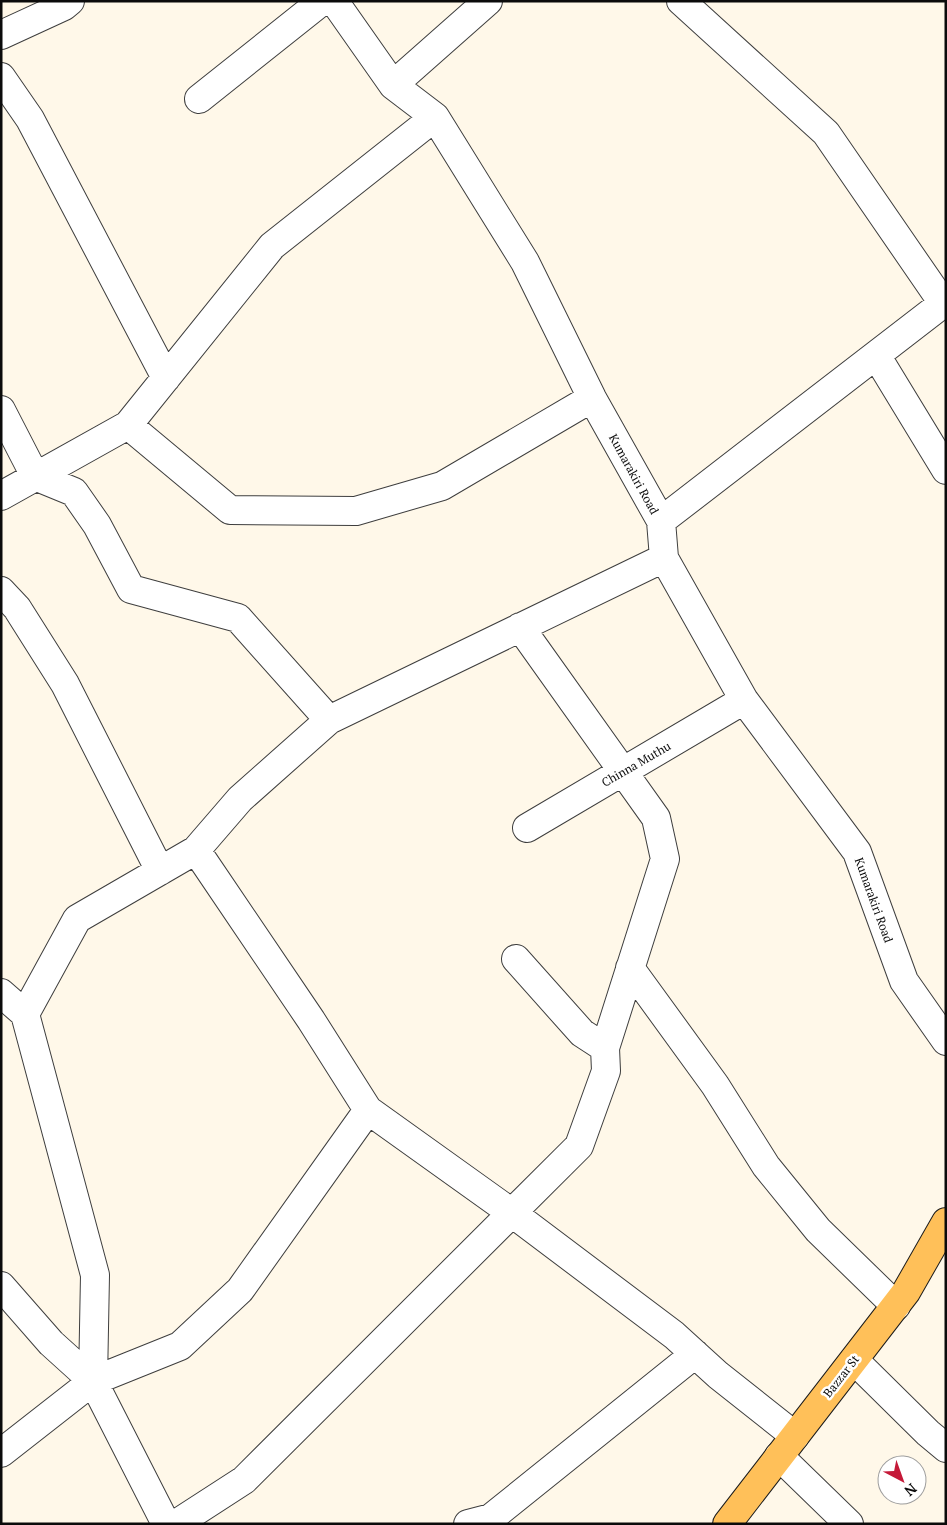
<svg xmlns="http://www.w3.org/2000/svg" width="947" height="1525" font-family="'PT Serif',serif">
<rect width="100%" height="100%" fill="#fff8e9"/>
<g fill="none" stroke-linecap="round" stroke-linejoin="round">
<g stroke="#3e3e3e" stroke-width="30">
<path id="minor" d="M 334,1 L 393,85 L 435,117 L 525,262 L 592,398 L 661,521 L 664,558 L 744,700 L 857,852 L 904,981 L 946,1041
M 681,1 L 826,133 L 943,303
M 1,35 L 64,6 L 70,1
M 1,77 L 30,119 L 166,378
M 393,85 L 488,1
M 199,99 L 322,1
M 876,355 L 946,470
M 1,410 L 35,476 L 74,492 L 97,525 L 131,589 L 238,618 L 329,720
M 128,425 L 230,510 L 356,511 L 442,486 L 592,398
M 1,496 L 128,425 L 272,246 L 435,117
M 661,521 L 946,301
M 1,591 L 17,608 L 65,684 L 160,871
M 527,828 L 744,700
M 196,850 L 240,799 L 329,720 L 664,558
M 516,959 L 582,1033 L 605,1048
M 630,968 L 715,1085 L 766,1166 L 818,1230 L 896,1306
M 1,993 L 25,1014
M 1,1286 L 51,1343 L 93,1381 L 166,1524
M 854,1360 L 928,1433 L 946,1448
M 93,1381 L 95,1275 L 25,1014 L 77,919 L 196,850 L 311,1020 L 368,1110 L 512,1213 L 674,1335 L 718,1375 L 795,1436
M 1,1453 L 93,1381 L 180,1346 L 240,1290 L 368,1110
M 779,1456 L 849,1524
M 176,1524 L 244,1480 L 579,1146 L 606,1071 L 605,1048 L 665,859 L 656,818 L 520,627
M 468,1524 L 491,1518 L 695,1354"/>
</g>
<g stroke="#1c1c1c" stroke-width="30">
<path id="major" d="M 727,1524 L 906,1292 L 946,1222"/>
</g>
<use href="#minor" stroke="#fff" stroke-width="28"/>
<use href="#major" stroke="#ffc059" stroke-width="28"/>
</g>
<g text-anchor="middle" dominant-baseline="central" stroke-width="5" stroke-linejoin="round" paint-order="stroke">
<g font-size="12" fill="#0b0b0b" stroke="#fff">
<text transform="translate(634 474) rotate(61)">Kumarakiri Road</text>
<text transform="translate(636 764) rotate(-30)">Chinna Muthu</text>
<text transform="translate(874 900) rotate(70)">Kumarakiri Road</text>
<text transform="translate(841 1376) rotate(-52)">Bazzar St</text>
</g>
</g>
<rect width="947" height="1525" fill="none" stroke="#0b0b0b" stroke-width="5"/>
<g transform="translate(902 1480) rotate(139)"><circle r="24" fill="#ffffff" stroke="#9d9d9d"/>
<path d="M0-4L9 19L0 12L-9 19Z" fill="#c51938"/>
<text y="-8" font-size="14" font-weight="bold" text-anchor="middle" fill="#0b0b0b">N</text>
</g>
</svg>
